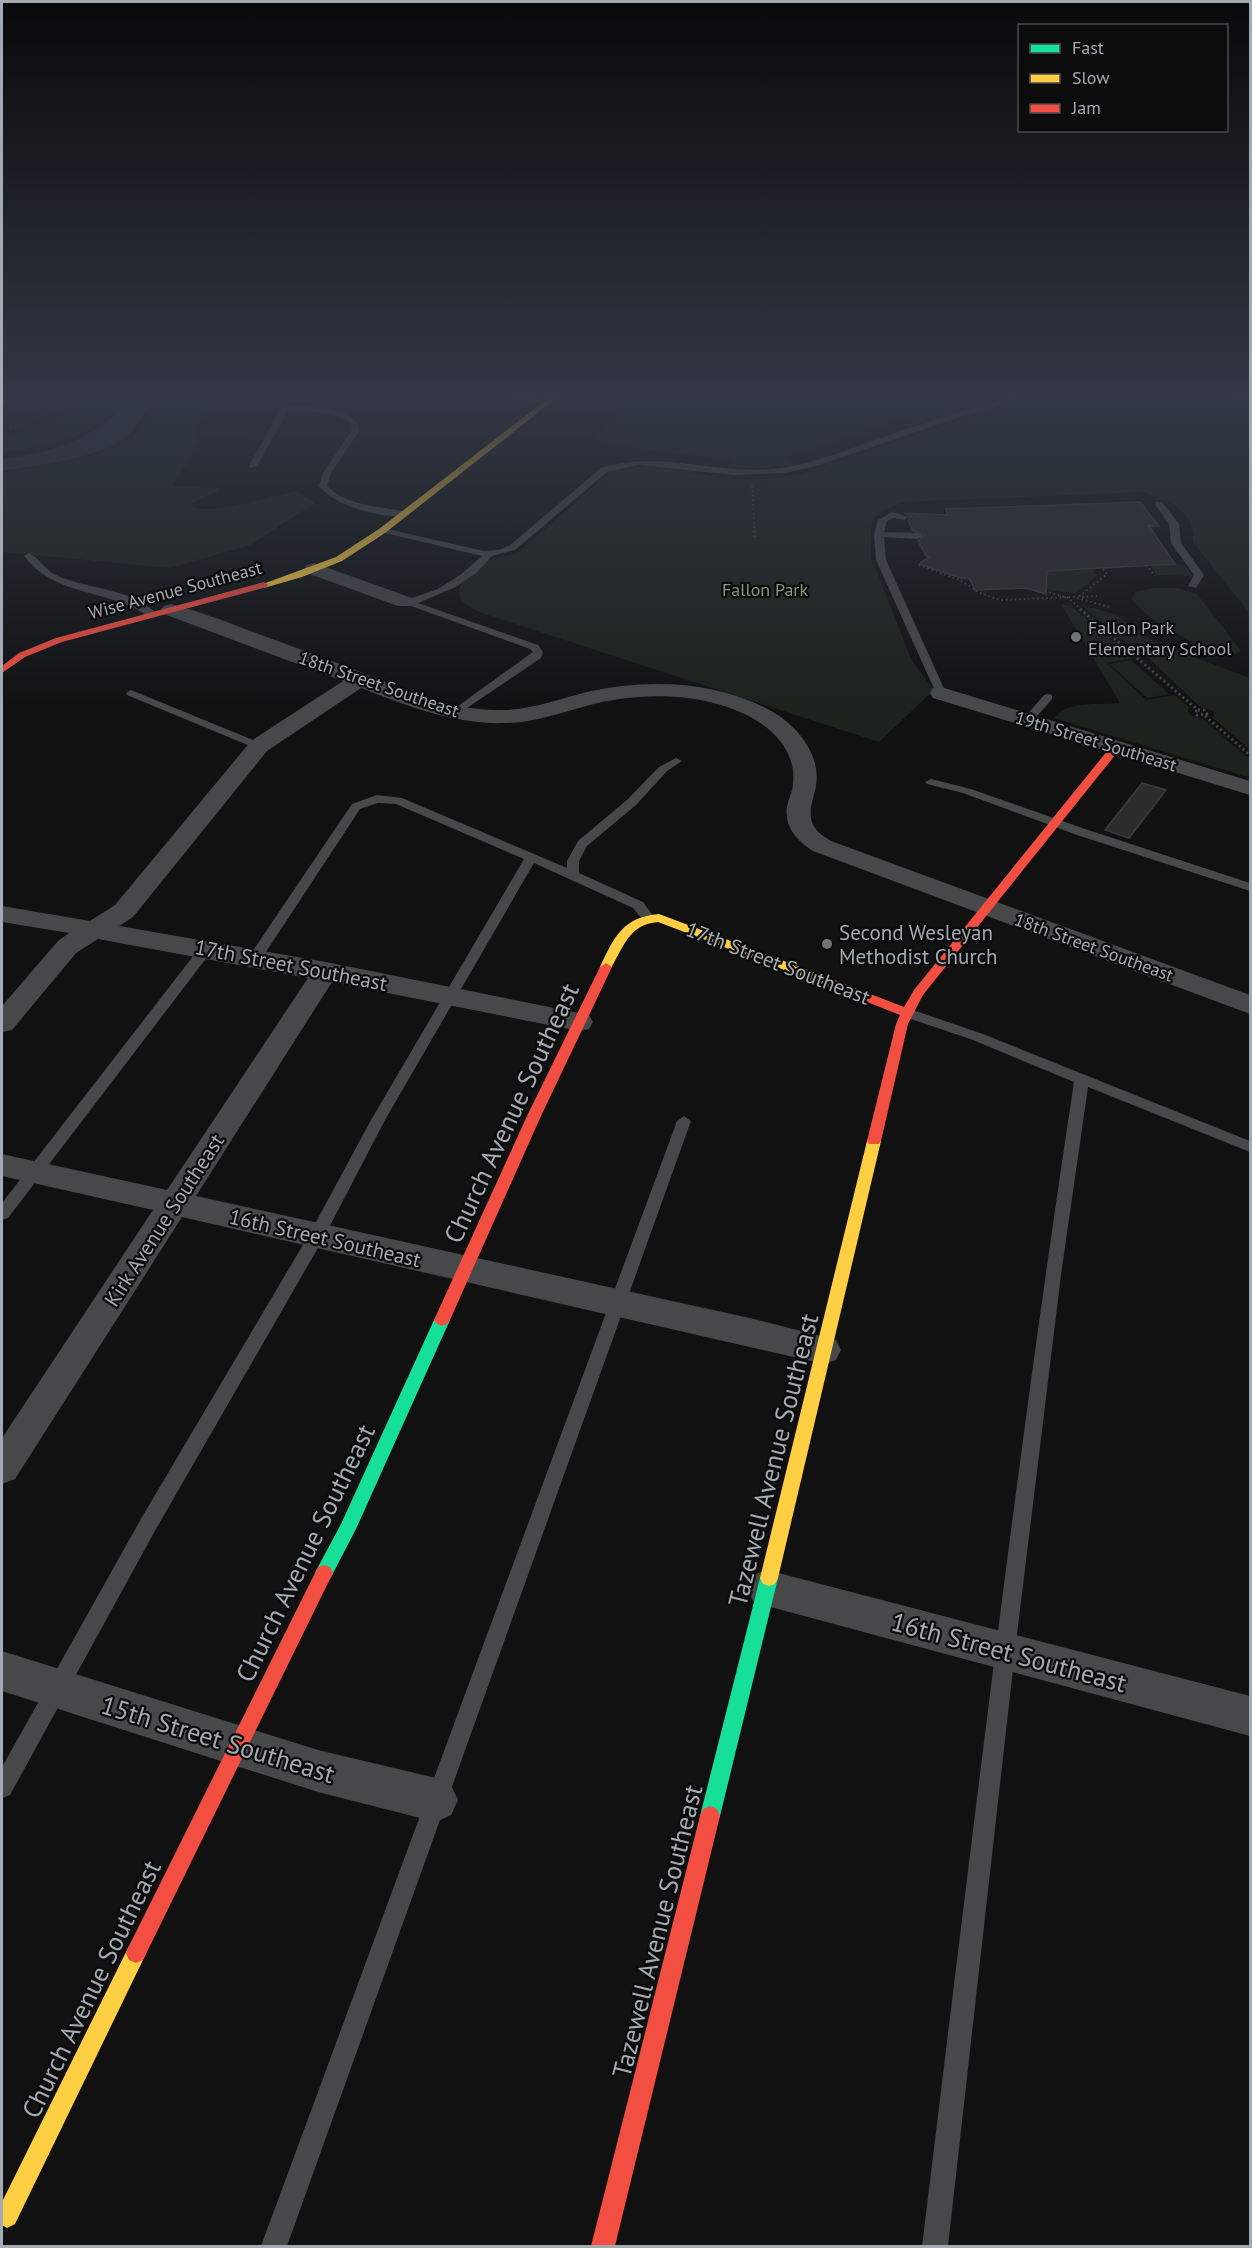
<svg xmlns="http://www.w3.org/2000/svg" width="1252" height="2248" font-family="'PT Sans',sans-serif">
<rect width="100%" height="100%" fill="#111112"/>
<path fill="#1c221c" d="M 97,393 L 131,393 C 98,439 54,446 2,452 L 2,438 C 33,428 72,417 97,393 Z
M 163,393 L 227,393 C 212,403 204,414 196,428 C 201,450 183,468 172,486 L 219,488 L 216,492 L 192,503 L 192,506 C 210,517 275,495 297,491 L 315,503 L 250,545 L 170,568 L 2,552 L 2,472 C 34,468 110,457 134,435 C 143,428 154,404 163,393 Z
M 642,393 L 1017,393 L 913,425 L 900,419 L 783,458 L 795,463 L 762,468 L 728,468 L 730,461 L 616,445 L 617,443 C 607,444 601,443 594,437 Z
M 1053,393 L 1153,393 L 1250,403 L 1250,614 L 1193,542 C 1194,509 1170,502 1143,492 L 903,502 L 882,511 L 874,518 L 871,529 L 871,557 L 911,659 L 934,690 L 879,742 L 485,614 C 461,605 447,594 473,573 C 479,569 485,562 492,559 C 501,556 510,557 519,552 L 610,472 L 623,468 L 649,467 L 735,479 L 761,479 L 801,474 L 935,428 Z
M 1183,564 L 1193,576 L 1156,575 L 1150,565 Z
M 1092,570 L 1097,576 L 1075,593 L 1048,590 L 1029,572 Z
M 1155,588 L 1178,588 L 1197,594 L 1241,651 L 1236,654 C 1210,656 1146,621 1132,599 L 1135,592 Z
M 1061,604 L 1071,606 L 1121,648 L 1118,651 L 1120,654 L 1133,658 L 1107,663 L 1146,700 L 1175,695 L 1190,708 L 1188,711 L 1190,715 L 1203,719 L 1250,760 L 1250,778 L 1054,718 C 1069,699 1099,706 1120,703 Z
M 1080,604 L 1117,615 L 1154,642 L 1250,678 L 1250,750 L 1213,718 L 1215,714 L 1213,711 L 1199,706 L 1146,656 L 1142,657 L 1144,653 L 1142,650 L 1130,646 Z
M 1131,660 L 1169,694 L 1147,698 L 1109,664 Z"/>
<path fill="#293236" d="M 135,393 L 158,393 C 148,405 138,427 128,436 C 104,457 34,467 2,471 L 2,459 C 53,453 103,437 135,393 Z"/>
<path fill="#2c2c2d" stroke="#3a3c3e" stroke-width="1.5" d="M 1140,502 L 1159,526 L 1149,526 L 1175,564 L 1047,571 L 1046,594 L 1025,588 L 975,590 L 969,578 L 961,578 L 919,564 L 929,557 L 926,556 L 918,541 L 925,535 L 913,531 L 908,520 L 911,516 L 904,513 L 948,515 L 945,509 Z
M 1142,783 L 1166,790 L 1129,838 L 1105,830 Z"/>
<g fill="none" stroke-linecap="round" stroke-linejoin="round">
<path stroke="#47494c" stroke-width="2" stroke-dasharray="1.5 3" stroke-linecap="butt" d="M 2,432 L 56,410 L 79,393
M 752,486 L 755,540
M 919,565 L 960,580 L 980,593 L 1000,600 L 1099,596
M 1146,565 L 1155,576
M 1103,569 L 1107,574 L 1077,598 L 1109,607
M 1045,591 L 1068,598 L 1082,610"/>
<path stroke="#47494c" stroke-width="3" stroke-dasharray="2 3" stroke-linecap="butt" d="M 1080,609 L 1198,710
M 1198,710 L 1204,710 L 1207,714 L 1197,715 L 1195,712 Z
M 1205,716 L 1250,755"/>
<path fill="#46484a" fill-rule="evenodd" d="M 1027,393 L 1043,393 L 960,417 L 819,465 L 785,473 L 735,475 L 638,465 L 607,472 L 515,550 L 492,556 L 477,572 L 456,587 L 418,603 L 538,645 L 543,652 L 541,658 L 455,716 L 451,715 L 451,711 L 533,652 L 530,649 L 400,602 L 438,589 L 460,575 L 482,556 L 377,531 L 382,528 L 484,551 L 498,550 L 509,546 L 601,468 C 661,449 721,477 782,468 C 815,463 847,450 878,439 C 927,422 977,405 1027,393 Z
M 1186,393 L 1250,397 L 1250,401 L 1190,395 Z
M 282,406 C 302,404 357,406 360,430 L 331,473 L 327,486 C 348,507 380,506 407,512 L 407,516 C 382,519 335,506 319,486 L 323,473 L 352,430 L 351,424 C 335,410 308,412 288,411 L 257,466 L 250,468 L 249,466 Z
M 1156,502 L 1162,502 L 1179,524 L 1181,543 L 1204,575 L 1196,588 L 1188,586 L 1194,575 L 1171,543 L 1169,524 L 1155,504 Z
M 892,512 L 909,517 L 904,520 L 893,518 L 887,521 L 884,532 L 918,533 L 923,536 L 918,539 L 884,537 L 886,560 L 946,693 L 945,695 L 941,696 L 936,693 L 876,560 L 874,534 L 878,520 Z
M 29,553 C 39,558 45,570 58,576 C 90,590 133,588 158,615 L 149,617 C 112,589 55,597 26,558 L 24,556 Z
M 131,690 L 263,744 L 265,746 L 259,749 L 255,748 L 127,695 L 126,693 Z
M 1048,694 L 1052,695 L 1052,699 L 1032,722 L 1024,722 L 1024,718 L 1044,695 Z
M 676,758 L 682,761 L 667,771 L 636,805 L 587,846 L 579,861 L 579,873 L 643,902 L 654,917 L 648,921 L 643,920 L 633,908 L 534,863 L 385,1120 L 322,1241 L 156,1529 L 10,1795 L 2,1798 L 2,1767 L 142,1517 L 310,1233 L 371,1120 L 524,859 L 396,804 L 378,803 L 360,809 L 260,961 L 250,961 L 248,958 L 352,804 L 377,795 L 402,798 L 567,868 L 567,861 L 578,841 L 628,799 L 659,767 Z
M 931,779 L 971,789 L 1085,829 L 1250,883 L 1250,891 L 1077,835 L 963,793 L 927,784 L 925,782 Z
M 206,945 L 211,946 L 213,949 L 211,952 L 8,1218 L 2,1220 L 2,1203 L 201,946 Z
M 907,1008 L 983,1034 L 1250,1141 L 1250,1152 L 1088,1087 L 1061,1275 L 1015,1651 L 948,2246 L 922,2246 C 970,1857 1015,1469 1074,1082 L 973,1040 L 902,1016 L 900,1013 L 902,1010 Z
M 684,1116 L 691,1121 L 287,2246 L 261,2246 L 677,1121 Z"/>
<path fill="#46484a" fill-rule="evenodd" d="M 499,393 L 523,393 L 549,403 L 551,406 L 543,411 L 501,396 Z
M 314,563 L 412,598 L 415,602 L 412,606 L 398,606 L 307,573 L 304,569 L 307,565 Z
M 171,604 C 202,612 232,624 261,635 C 297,648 333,661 368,675 C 409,692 453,710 498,710 C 529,711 558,699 587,692 C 649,678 718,681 773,712 C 799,727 821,756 816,786 C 814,798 808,809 812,822 C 815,831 823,836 831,841 L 1250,995 L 1250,1014 L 813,851 C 801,843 788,832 787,816 C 785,807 790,798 792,790 C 798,762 784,740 762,724 C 712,691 642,691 586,706 C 560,713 533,723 506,723 C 455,725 408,706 361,688 L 267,751 L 133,917 L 119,926 L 326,962 L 579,1013 L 589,1015 L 593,1022 L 589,1029 L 579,1031 L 332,982 L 196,1196 L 754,1319 L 836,1340 L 841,1350 L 836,1360 L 824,1364 L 182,1217 L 15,1479 L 2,1484 L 2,1438 L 153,1210 L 2,1176 L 2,1154 L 167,1190 L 308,978 L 98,939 L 76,953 L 12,1030 L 2,1032 L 2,1006 L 58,941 L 69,933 L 2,922 L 2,906 L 90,921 L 115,905 L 251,741 L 343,681 L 164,614 L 161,610 L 164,606 Z
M 941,687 L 1250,781 L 1250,795 L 933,698 L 930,693 L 933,688 Z
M 767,1570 L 1250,1696 L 1250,1736 L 767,1606 L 753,1601 L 747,1588 L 753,1575 Z
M 2,1651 L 318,1750 L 436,1778 L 451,1785 L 458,1800 L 451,1815 L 436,1822 L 318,1792 L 2,1691 Z"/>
<path fill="#16e098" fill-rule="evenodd" d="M 442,1314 L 447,1316 L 450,1320 L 356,1529 L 330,1579 L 324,1581 L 318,1579 L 315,1573 L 318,1567 L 341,1524 L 434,1320 L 437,1316 Z
M 769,1570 L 775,1572 L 778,1578 L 720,1816 L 717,1823 L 710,1826 L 703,1823 L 700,1816 L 760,1578 L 763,1572 Z"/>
<path fill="#ffcf43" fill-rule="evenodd" d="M 555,393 L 563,393 L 385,533 L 342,561 L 302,577 L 264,588 L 260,585 L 336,557 L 379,529 Z
M 659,914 L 837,981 L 839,984 L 833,988 L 829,987 L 658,922 C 629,924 623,948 610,970 L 602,970 L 600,967 C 614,937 623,917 659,914 Z
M 874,1136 L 881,1141 L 778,1578 L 775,1584 L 769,1586 L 763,1584 L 760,1578 L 867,1141 Z
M 136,1943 L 143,1946 L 146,1953 L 143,1960 L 15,2224 L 7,2228 L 2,2225 L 2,2202 L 129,1946 Z"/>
<path fill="#f24e42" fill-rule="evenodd" d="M 264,582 L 268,585 L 267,587 L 62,642 L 25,657 L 2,673 L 2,666 L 19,653 L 56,638 Z
M 1116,744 L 1120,745 L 1120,749 L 923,995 L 908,1024 L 881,1141 L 879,1144 L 869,1144 L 867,1141 L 896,1024 L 900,1015 L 829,987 L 827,984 L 833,980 L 837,981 L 904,1007 L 914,990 L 1112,745 Z
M 606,963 L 612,967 L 541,1116 L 450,1320 L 447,1324 L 442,1326 L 437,1324 L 434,1320 L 527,1116 L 600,967 Z
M 324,1565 L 330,1567 L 333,1573 L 330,1579 L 143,1960 L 136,1963 L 129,1960 L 126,1953 L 129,1946 L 318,1567 Z
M 710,1806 L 717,1809 L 720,1816 L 615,2246 L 591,2246 L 700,1816 L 703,1809 Z"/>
<path stroke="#46484a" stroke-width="3" stroke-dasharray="4.5 4" stroke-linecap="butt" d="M 2,403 L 19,393"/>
</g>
<linearGradient id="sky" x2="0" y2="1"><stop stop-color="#09090a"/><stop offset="0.56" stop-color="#323844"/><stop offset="1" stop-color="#323844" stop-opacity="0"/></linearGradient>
<rect width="1252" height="708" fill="url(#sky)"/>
<g fill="#70747a" stroke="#0c0c0d" stroke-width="2">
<circle cx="1076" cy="637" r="6"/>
<circle cx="827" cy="944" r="6"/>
</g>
<g text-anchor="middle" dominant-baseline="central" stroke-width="4.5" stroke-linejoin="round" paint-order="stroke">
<g font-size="18" fill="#7e9c7b" stroke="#0c0c0d">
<text x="765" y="589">Fallon Park</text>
</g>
<g font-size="18" fill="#a3aab2" stroke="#0c0c0d">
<text transform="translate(175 590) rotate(-15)">Wise Avenue Southeast</text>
<text transform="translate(379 684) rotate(19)">18th Street Southeast</text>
<text transform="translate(1096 741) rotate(17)">19th Street Southeast</text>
<text transform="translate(1094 947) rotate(20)">18th Street Southeast</text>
</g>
<g font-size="18" fill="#a3aab2" stroke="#0c0c0d" text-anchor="start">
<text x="1088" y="627">Fallon Park<tspan x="1088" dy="21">Elementary School</tspan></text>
</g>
<g font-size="21" fill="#a3aab2" stroke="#0c0c0d" text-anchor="start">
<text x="839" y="932">Second Wesleyan<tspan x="839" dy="24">Methodist Church</tspan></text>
</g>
<g font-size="21" fill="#a3aab2" stroke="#0c0c0d">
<text transform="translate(778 963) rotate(21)">17th Street Southeast</text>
<text transform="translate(291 965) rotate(11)">17th Street Southeast</text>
<text transform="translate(164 1220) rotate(-57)">Kirk Avenue Southeast</text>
<text transform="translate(325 1238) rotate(13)">16th Street Southeast</text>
</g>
<g font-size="26" fill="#a3aab2" stroke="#0c0c0d">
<text transform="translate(511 1113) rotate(-65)">Church Avenue Southeast</text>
<text transform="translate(773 1460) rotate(-76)">Tazewell Avenue Southeast</text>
<text transform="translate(305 1553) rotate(-64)">Church Avenue Southeast</text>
<text transform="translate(1009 1652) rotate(15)">16th Street Southeast</text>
<text transform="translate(218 1739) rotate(17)">15th Street Southeast</text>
<text transform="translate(657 1931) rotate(-76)">Tazewell Avenue Southeast</text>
<text transform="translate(91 1989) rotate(-64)">Church Avenue Southeast</text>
</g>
</g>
<rect width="1252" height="2248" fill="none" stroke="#a3aab2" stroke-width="6"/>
<rect x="1018" y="24" width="210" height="108" fill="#0c0c0d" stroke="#484b4f" stroke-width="1.5"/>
<rect x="1030" y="44" width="30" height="9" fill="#16e098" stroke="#484b4f" stroke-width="1.5"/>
<text x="1072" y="54" font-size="18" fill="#a3aab2">Fast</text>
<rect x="1030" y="74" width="30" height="9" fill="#ffcf43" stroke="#484b4f" stroke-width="1.5"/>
<text x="1072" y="84" font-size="18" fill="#a3aab2">Slow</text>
<rect x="1030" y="104" width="30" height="9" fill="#f24e42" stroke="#484b4f" stroke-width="1.5"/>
<text x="1072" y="114" font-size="18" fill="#a3aab2">Jam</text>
</svg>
